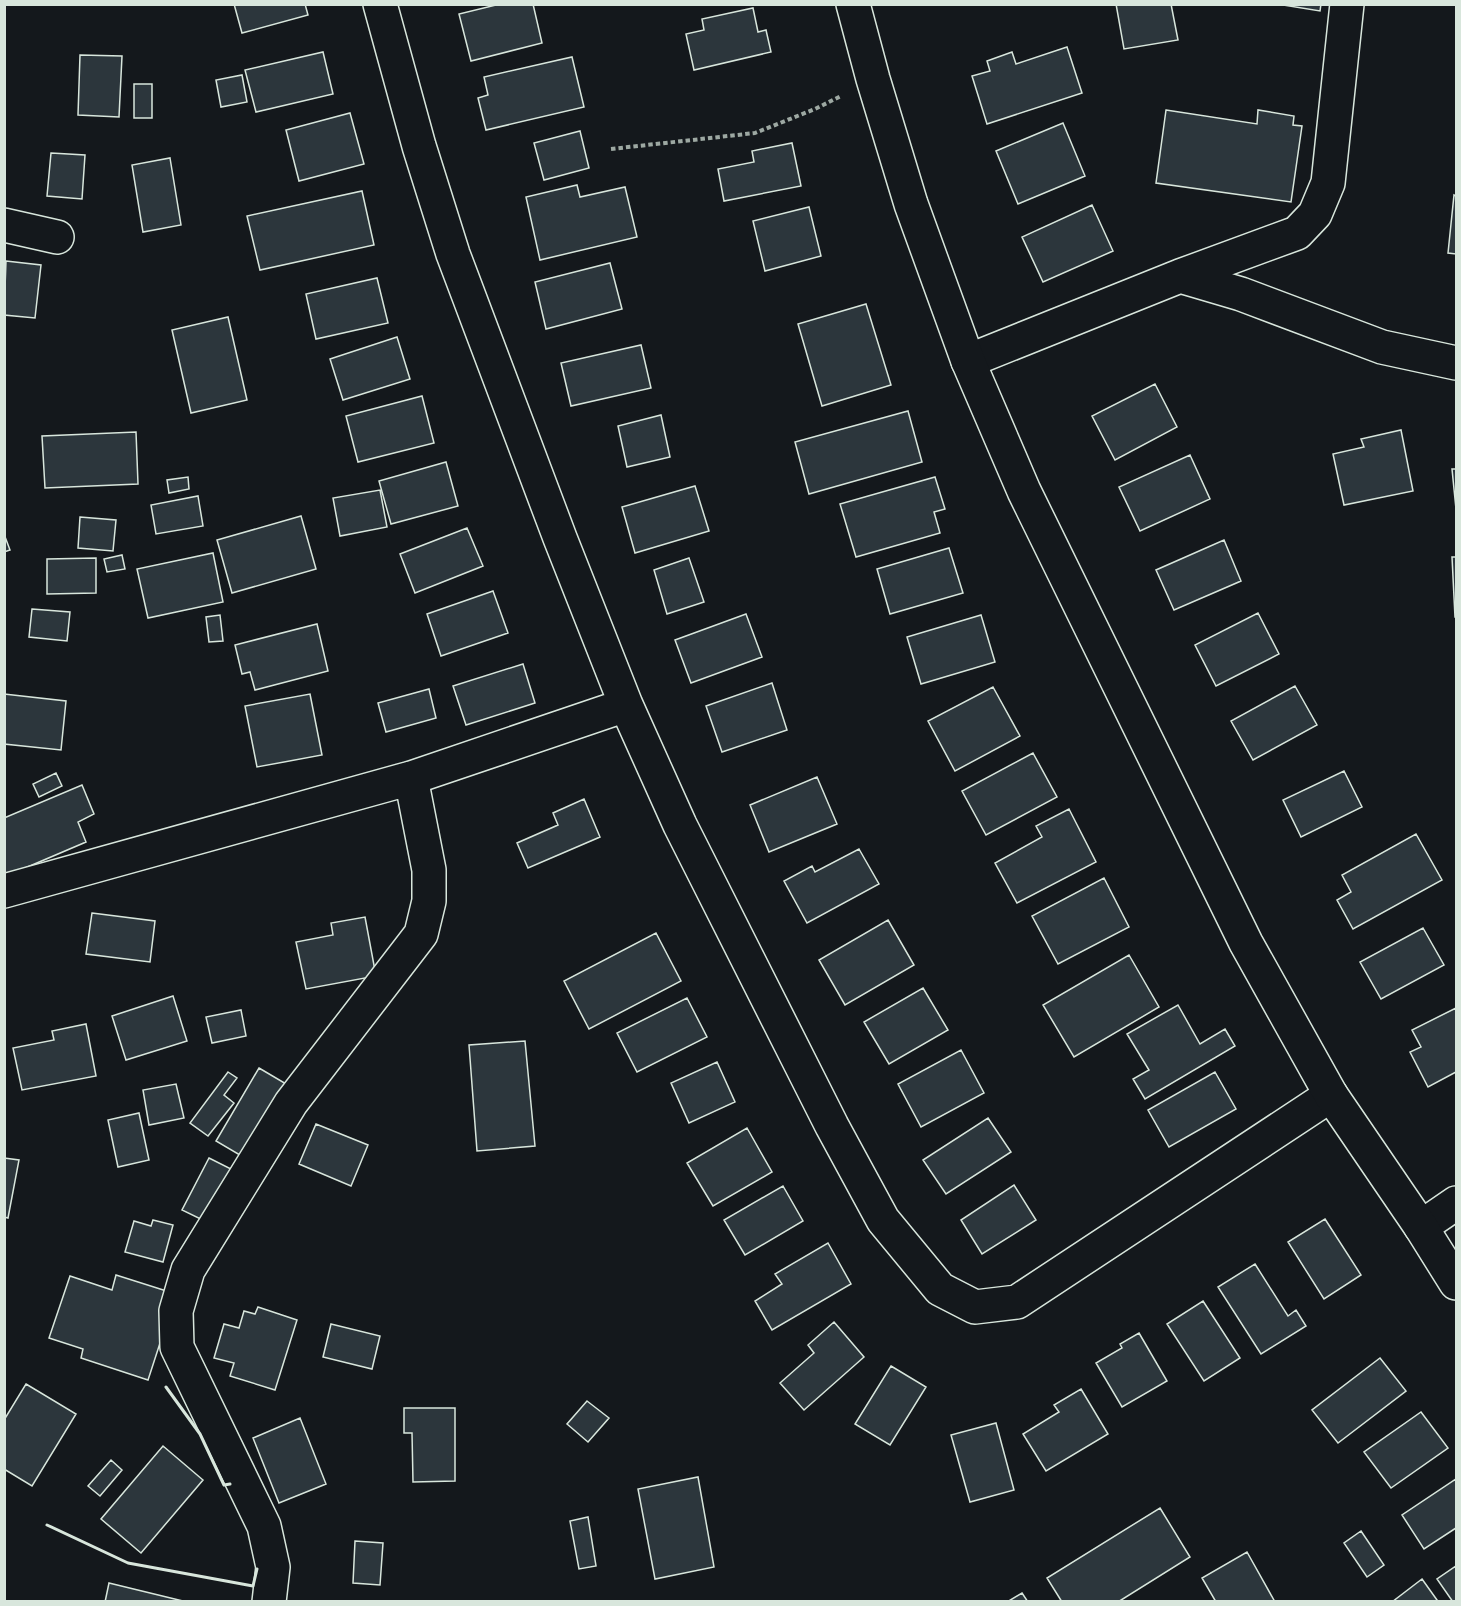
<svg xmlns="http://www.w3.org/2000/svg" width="1461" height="1606" font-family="'Golos Text',sans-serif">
<rect width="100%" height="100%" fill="#14181c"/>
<path fill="#2c363c" stroke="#d8e6dc" stroke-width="1.5" d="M 234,4 L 305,4 L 308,15 L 242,33 Z
M 500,4 L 533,4 L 542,43 L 471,61 L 459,14 Z
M 1116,4 L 1171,4 L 1178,40 L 1124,49 Z
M 1277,4 L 1321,4 L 1320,11 Z
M 753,8 L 758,32 L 766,30 L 771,52 L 694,70 L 686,34 L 704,30 L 702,19 Z
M 1067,47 L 1082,93 L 987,124 L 972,76 L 990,71 L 987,61 L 1012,52 L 1016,64 Z
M 323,52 L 333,94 L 256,112 L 245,70 Z
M 80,55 L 122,56 L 119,117 L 78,115 Z
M 572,57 L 584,107 L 486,130 L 478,98 L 488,95 L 484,77 Z
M 242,75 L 247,102 L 221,107 L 216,80 Z
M 134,84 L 152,84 L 152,118 L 134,118 Z
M 1166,110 L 1257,124 L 1258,110 L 1294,116 L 1293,125 L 1302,126 L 1291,202 L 1156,183 Z
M 350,113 L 364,164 L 299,181 L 286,130 Z
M 1063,123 L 1085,176 L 1018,204 L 996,151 Z
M 580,131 L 589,168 L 544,180 L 534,143 Z
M 792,143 L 801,186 L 724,201 L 718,169 L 754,162 L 752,151 Z
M 51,153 L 85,155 L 82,199 L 47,196 Z
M 170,158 L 181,225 L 143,232 L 132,165 Z
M 577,185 L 580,197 L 625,187 L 637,237 L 540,260 L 526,197 Z
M 362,191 L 374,245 L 260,270 L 247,216 Z
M 1454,195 L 1456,196 L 1456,254 L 1448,253 Z
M 1092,205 L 1113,251 L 1043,282 L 1022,237 Z
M 809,207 L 821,256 L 765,271 L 753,221 Z
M 6,261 L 41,265 L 35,318 L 4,315 Z
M 610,263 L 622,309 L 546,329 L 535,282 Z
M 377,278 L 388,323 L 316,339 L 306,294 Z
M 866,304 L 891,385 L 822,406 L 798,324 Z
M 228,317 L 247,400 L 191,413 L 172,330 Z
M 397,337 L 410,379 L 343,400 L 330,359 Z
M 641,345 L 651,388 L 571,406 L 561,363 Z
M 1155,384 L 1177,427 L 1115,460 L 1092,416 Z
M 422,396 L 434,443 L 358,462 L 346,416 Z
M 908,411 L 922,462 L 809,494 L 795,442 Z
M 661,415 L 670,457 L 627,467 L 618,426 Z
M 1401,430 L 1413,491 L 1344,505 L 1333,454 L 1364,447 L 1361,439 Z
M 136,432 L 138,484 L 45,488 L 42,436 Z
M 1190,455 L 1210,499 L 1140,531 L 1119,487 Z
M 446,462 L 458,506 L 391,524 L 379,481 Z
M 1452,469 L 1456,469 L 1456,509 Z
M 188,477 L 189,489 L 169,493 L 167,480 Z
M 935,477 L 945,509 L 934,512 L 940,533 L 856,557 L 840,504 Z
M 695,486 L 709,531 L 635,553 L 622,507 Z
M 380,490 L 387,527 L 340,536 L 333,498 Z
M 198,496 L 203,526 L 156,534 L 151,505 Z
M 301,516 L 316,569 L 232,593 L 217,540 Z
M 80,517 L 116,520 L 113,551 L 78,548 Z
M 467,528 L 483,566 L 415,593 L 400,554 Z
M 4,534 L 10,550 L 4,552 Z
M 1224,540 L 1241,581 L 1174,610 L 1156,570 Z
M 949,548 L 963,593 L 890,614 L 877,569 Z
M 213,553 L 223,602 L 148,618 L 137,569 Z
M 122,555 L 125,569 L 107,572 L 104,559 Z
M 1452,557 L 1456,557 L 1456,617 L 1455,617 Z
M 96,558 L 96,593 L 47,594 L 47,559 Z
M 689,558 L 704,602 L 667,614 L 654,570 Z
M 493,591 L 508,633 L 441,656 L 427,614 Z
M 32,609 L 70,612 L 67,641 L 29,637 Z
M 1258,613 L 1279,654 L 1216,686 L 1195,645 Z
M 746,614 L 762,657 L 691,683 L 675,640 Z
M 220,615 L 223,641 L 209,642 L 206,617 Z
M 981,615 L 995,662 L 921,684 L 907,637 Z
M 317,624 L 328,671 L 255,690 L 250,672 L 242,674 L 235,645 Z
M 523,664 L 535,703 L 466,725 L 453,686 Z
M 772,683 L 787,730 L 722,752 L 706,706 Z
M 1295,686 L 1317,725 L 1253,760 L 1231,721 Z
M 993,687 L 1020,736 L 955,771 L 928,721 Z
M 429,689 L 436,718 L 386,732 L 378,703 Z
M 4,694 L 66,701 L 61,750 L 4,744 Z
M 310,694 L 322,755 L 257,767 L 245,706 Z
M 1033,753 L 1057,797 L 986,835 L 962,791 Z
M 1344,771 L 1362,807 L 1301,837 L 1283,800 Z
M 56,773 L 62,786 L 39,797 L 33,784 Z
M 817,777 L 837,824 L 769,852 L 750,805 Z
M 82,785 L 94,814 L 78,822 L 86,842 L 4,877 L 4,818 Z
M 584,799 L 600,837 L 528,868 L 517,843 L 558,825 L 553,813 Z
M 1069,809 L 1096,862 L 1017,903 L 995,863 L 1042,837 L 1036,826 Z
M 1416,834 L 1442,880 L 1353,929 L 1337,900 L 1351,892 L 1342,875 Z
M 859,849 L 879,884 L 807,923 L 784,881 L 812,866 L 815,872 Z
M 1104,878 L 1129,927 L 1058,964 L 1032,916 Z
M 92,913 L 155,921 L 150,962 L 86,954 Z
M 365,917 L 376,976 L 306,989 L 296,942 L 333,935 L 331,923 Z
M 888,920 L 914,965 L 845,1005 L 819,960 Z
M 1423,928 L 1444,965 L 1381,999 L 1360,962 Z
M 656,933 L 681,981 L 589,1029 L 564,981 Z
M 1129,955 L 1159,1007 L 1074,1057 L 1043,1005 Z
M 923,988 L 948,1030 L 889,1064 L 864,1022 Z
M 173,996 L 187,1041 L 126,1060 L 112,1016 Z
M 687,998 L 707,1037 L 637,1072 L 617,1033 Z
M 1178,1005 L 1200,1044 L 1225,1029 L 1235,1046 L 1145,1099 L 1133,1079 L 1149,1070 L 1127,1034 Z
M 1456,1008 L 1456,1072 L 1428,1087 L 1410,1052 L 1421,1047 L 1412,1030 Z
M 241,1010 L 246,1036 L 212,1043 L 206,1017 Z
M 86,1024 L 96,1076 L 22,1090 L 13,1048 L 54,1040 L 52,1031 Z
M 525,1041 L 535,1146 L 477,1151 L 469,1045 Z
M 961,1050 L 984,1093 L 921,1127 L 898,1084 Z
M 717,1062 L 735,1102 L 689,1123 L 671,1083 Z
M 259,1068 L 293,1088 L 250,1161 L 216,1141 Z
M 228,1072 L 237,1078 L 224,1095 L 234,1103 L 208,1136 L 190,1123 Z
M 1215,1072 L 1236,1109 L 1169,1147 L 1148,1110 Z
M 176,1084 L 184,1118 L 149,1125 L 143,1090 Z
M 139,1113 L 149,1160 L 118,1167 L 108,1120 Z
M 988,1118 L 1011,1152 L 946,1194 L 923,1160 Z
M 316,1124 L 368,1145 L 351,1186 L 299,1164 Z
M 747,1128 L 772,1172 L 713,1206 L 687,1163 Z
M 4,1158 L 19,1160 L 8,1218 L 4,1217 Z
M 209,1158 L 241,1174 L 215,1226 L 182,1210 Z
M 1014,1185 L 1036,1220 L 982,1254 L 961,1220 Z
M 783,1186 L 803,1221 L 745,1255 L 724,1220 Z
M 1325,1219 L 1361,1275 L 1324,1299 L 1288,1242 Z
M 153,1220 L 173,1225 L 163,1262 L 125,1252 L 134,1221 L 151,1226 Z
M 828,1243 L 851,1284 L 772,1330 L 755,1301 L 782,1284 L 775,1274 Z
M 1255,1264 L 1288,1316 L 1296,1310 L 1306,1326 L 1261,1354 L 1218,1287 Z
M 116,1275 L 176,1294 L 148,1380 L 81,1358 L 83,1349 L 49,1338 L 70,1276 L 112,1290 Z
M 1203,1301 L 1240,1358 L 1204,1381 L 1167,1324 Z
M 258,1307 L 297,1320 L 275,1390 L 230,1376 L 234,1363 L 214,1358 L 224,1324 L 239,1328 L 244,1311 L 255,1314 Z
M 834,1322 L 864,1357 L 804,1410 L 780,1383 L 814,1353 L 808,1345 Z
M 331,1324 L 380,1336 L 372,1369 L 323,1357 Z
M 1139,1333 L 1167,1381 L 1122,1407 L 1096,1363 L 1122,1348 L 1120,1344 Z
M 1380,1358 L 1406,1391 L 1338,1443 L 1312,1410 Z
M 891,1366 L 926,1387 L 890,1445 L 855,1424 Z
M 26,1384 L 76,1414 L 32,1486 L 4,1469 L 4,1420 Z
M 1081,1389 L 1108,1434 L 1046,1471 L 1023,1434 L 1059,1412 L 1054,1405 Z
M 587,1401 L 609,1418 L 588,1442 L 567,1424 Z
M 404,1408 L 455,1408 L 455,1481 L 413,1482 L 412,1433 L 404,1433 Z
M 1421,1412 L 1448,1448 L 1391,1488 L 1364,1452 Z
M 300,1418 L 326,1484 L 279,1503 L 253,1438 Z
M 996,1423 L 1014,1490 L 970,1502 L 951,1435 Z
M 163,1446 L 203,1480 L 141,1553 L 101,1519 Z
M 111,1460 L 122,1470 L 100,1496 L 88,1486 Z
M 698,1477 L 714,1567 L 655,1579 L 638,1489 Z
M 1456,1479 L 1456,1528 L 1424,1549 L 1402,1515 Z
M 1160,1508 L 1190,1557 L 1118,1602 L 1062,1602 L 1047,1578 Z
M 588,1517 L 596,1566 L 579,1569 L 570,1521 Z
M 1361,1531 L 1384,1565 L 1367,1577 L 1344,1543 Z
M 355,1541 L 383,1543 L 380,1585 L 353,1583 Z
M 1247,1552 L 1275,1602 L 1216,1602 L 1202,1578 Z
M 1456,1566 L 1456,1602 L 1453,1602 L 1437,1579 Z
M 1422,1579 L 1437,1600 L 1435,1602 L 1392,1602 Z
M 109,1583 L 187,1602 L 105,1602 Z
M 1022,1593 L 1028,1602 L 1007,1602 Z"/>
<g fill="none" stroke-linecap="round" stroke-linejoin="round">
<g stroke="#d8e6dc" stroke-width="36">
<path id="street" d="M 380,4 L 419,146 L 453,254 L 560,538 L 626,705 L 680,825 L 832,1126 L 883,1220 L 940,1289 L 975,1307 L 1017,1302 L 1331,1095
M 4,225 L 57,237
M 1180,276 L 1297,233 L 1315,214 L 1328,183 L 1347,4
M 968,361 L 1180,276 L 1241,294 L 1382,347 L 1456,363
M 4,891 L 411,778 L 626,705
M 1421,1227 L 1456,1203
M 269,1602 L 273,1567 L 264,1526 L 177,1347 L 176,1311 L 188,1270 L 291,1103 L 421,934 L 429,901 L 429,870 L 411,778"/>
</g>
<g stroke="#d8e6dc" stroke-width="36">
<path id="secondary" d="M 853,4 L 873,79 L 911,204 L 968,361 L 1024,491 L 1246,943 L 1331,1095 L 1421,1227 L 1456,1283"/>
</g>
<path stroke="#9da8a2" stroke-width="4" stroke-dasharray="4.5 3" stroke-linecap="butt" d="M 611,149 L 755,133 L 815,109 L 841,96"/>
<use href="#street" stroke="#14181c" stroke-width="33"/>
<use href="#secondary" stroke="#14181c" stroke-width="33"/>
<path stroke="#d8e6dc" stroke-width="3" d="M 166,1387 L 200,1434 L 224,1485 L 230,1484
M 47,1525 L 128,1563 L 253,1586 L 257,1569"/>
</g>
<rect width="1461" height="1606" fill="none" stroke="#d8e6dc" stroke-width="12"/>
</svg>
